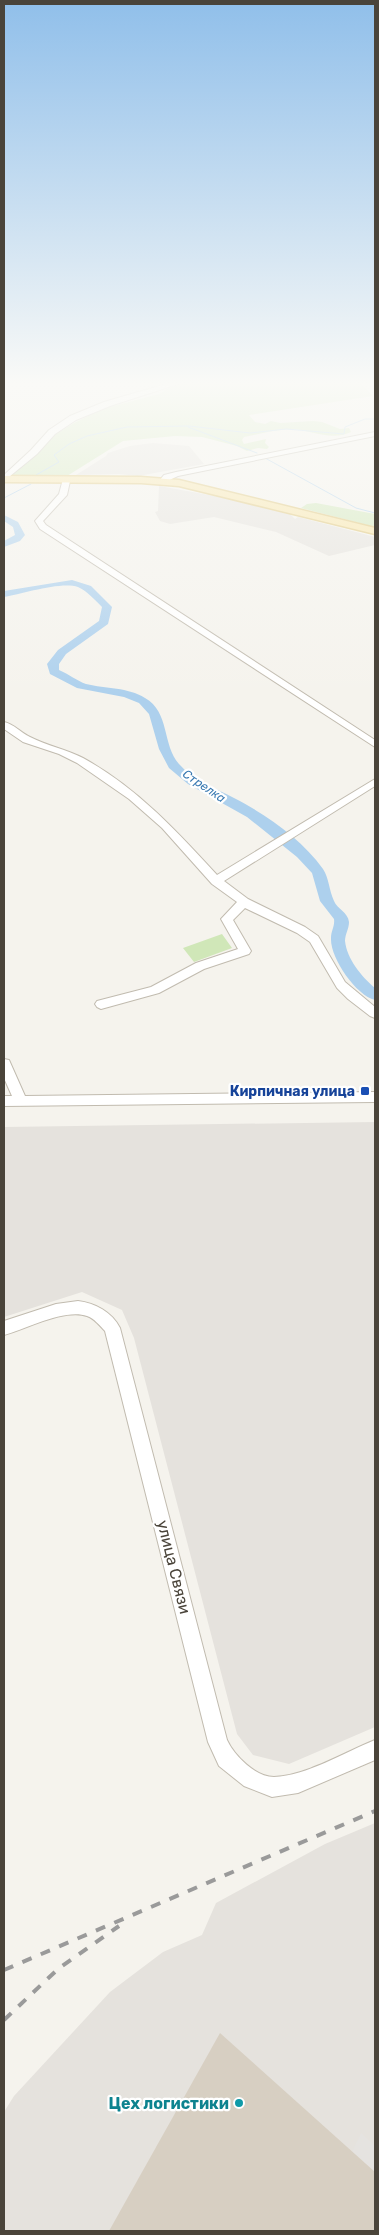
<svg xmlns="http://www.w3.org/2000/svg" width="379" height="2235" font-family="Rubik,sans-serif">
<rect width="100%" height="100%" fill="#f5f3ed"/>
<path fill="#e5e2dd" d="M 153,443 L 189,446 L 204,464 L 138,476 L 119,474 L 76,475 L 106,456 L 108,453 L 130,446 Z
M 159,486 L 237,500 L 290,514 L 295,519 L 298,517 L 356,532 L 375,537 L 375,545 L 329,556 L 276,532 L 214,517 L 170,524 L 160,521 L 155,512 L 158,511 Z
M 375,1122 L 375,1727 L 289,1764 L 253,1755 L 237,1734 L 134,1338 L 122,1310 L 82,1292 L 4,1317 L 4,1127 Z
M 375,1823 L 375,2231 L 4,2231 L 4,2112 L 14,2096 L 110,1992 L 163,1952 L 202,1935 L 216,1903 L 325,1844 Z"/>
<path fill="#d0e7b8" d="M 175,384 L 362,384 L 373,396 L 249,415 L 255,422 L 265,424 L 271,421 L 280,423 L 313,421 L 322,422 L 340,429 L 349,428 L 351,432 C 330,442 311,429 290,429 C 274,430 260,434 244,437 L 242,440 L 244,444 L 266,439 L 265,443 L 269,447 L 267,449 L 258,448 L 247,451 L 237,446 L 202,437 L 175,436 L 123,441 L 67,476 L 12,475 L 56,434 L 74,423 L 102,409 L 159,394 Z
M 316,503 L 375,514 L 375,527 L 301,508 L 307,504 Z
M 222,934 L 232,948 L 194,962 L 183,948 Z"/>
<path fill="#e5e3e0" d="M 361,2133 L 375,2146 L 375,2173 L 352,2152 Z"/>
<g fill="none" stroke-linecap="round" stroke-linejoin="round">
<path stroke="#add0ed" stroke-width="1" d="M 188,427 L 257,453
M 265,458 L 356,508 L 375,513
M 36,475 L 59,462 L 54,455 L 69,444 L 87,436 L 127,427 L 189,426 L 250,433 L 286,429 L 344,434 L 345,427 L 365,419 L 375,419
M 4,498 L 31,484"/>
<path fill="#add0ed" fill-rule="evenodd" d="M 4,515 L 18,522 L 25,535 L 20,541 L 4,547 L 4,541 L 15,535 L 13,527 L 4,521 Z
M 72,580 L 91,586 L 112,607 L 108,624 L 66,654 L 59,664 L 59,670 C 69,674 77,681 86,684 C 106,689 128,687 145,698 C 170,712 162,745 179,764 C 193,780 215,788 234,798 C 265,814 302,839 323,869 C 329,878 329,890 334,901 C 337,909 348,912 349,922 C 349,929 345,934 345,941 C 347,959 361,976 375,988 L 375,1000 C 356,995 330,958 331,938 C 331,931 335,926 334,919 L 320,901 L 312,873 L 297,857 L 247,817 L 188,784 L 169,768 L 159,749 L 149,714 L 139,703 L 124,697 L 77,688 L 50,674 L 47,664 L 58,650 L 99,621 L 102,607 C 95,600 87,591 78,587 C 61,581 22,594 4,597 L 4,591 Z"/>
</g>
<path fill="#d7cfc2" d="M 220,2033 L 375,2172 L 375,2231 L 109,2231 Z"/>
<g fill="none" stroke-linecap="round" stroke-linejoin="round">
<g stroke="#c1bbaf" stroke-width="2">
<path id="minor" d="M 166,384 L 178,384 L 110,406 L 76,420 L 55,434 L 37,454 L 4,481 L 4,475 L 31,450 L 49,430 L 70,416 L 104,402 Z
M 375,432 L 375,436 L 178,476 L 163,483 L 159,481 L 164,475 L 176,472 Z
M 63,479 L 70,481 L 67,495 L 43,521 L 46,525 L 375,740 L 375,747 L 40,529 L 35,521 L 59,494 Z
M 4,722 C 14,724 21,733 30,737 C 47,746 66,749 83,758 C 136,787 177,831 217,875 L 375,779 L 375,786 L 224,881 L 248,899 L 305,927 L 318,936 L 345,982 L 375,1007 L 375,1018 L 370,1016 L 348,999 L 337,988 L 310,942 L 297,933 L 245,908 L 233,920 L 251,951 L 249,954 L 204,969 L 159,993 L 101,1009 L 97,1007 L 95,1004 L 97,1001 L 151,987 L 196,963 L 238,949 L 221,919 L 237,902 L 212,884 L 162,828 L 129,799 L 77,763 L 59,754 L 23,742 L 4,729 Z
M 4,1059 L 9,1060 L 25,1096 L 375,1092 L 375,1102 L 4,1106 L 4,1096 L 12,1096 L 4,1078 Z
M 78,1301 C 95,1303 112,1312 120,1328 L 227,1740 C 234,1755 255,1777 274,1777 C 306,1776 345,1752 375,1740 L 375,1760 L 298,1793 L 272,1797 L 244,1786 L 219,1766 L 208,1742 L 105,1331 C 100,1326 94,1318 87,1316 C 65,1308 26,1329 4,1335 L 4,1321 L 56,1304 Z"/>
</g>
<g stroke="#dec371" stroke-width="3">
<path id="major" d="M 4,476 L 141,477 L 179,480 L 375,528 L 375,534 L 179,486 L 141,483 L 4,482 Z"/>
</g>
<use href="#minor" fill="#fff" fill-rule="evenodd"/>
<use href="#major" fill="#f9e4a2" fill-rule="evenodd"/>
<path stroke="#9a9a9a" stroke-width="4" stroke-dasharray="10 10" stroke-linecap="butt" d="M 4,1970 L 375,1811
M 4,2020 L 58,1969 L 119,1926"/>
</g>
<linearGradient id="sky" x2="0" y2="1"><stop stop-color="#90bfea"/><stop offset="0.55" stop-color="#fafaf7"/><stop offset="1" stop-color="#fafaf7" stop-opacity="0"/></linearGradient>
<rect width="379" height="697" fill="url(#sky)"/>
<rect fill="#1a4fb4" stroke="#fff" stroke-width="2" x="360" y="1086" width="10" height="10" rx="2.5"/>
<circle fill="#0f9aa8" stroke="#fff" stroke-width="2" cx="239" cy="2103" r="5"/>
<g text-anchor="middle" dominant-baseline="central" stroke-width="4.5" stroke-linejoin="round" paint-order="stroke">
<g font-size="12" font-style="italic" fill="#3778b1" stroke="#fff">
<text transform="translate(204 786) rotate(34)">Стрелка</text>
</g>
<g font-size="14" font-weight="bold" fill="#164399" stroke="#fff" text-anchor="end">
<text x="355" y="1091">Кирпичная улица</text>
</g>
<g font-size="16" fill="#4a443a" stroke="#fff">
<text transform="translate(174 1567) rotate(76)">улица Связи</text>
</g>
<g font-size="16" font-weight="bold" fill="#0d838f" stroke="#fff" text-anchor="end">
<text x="229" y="2103">Цех логистики</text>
</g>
</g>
<rect width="379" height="2235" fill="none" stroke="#4a443a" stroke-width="10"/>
</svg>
